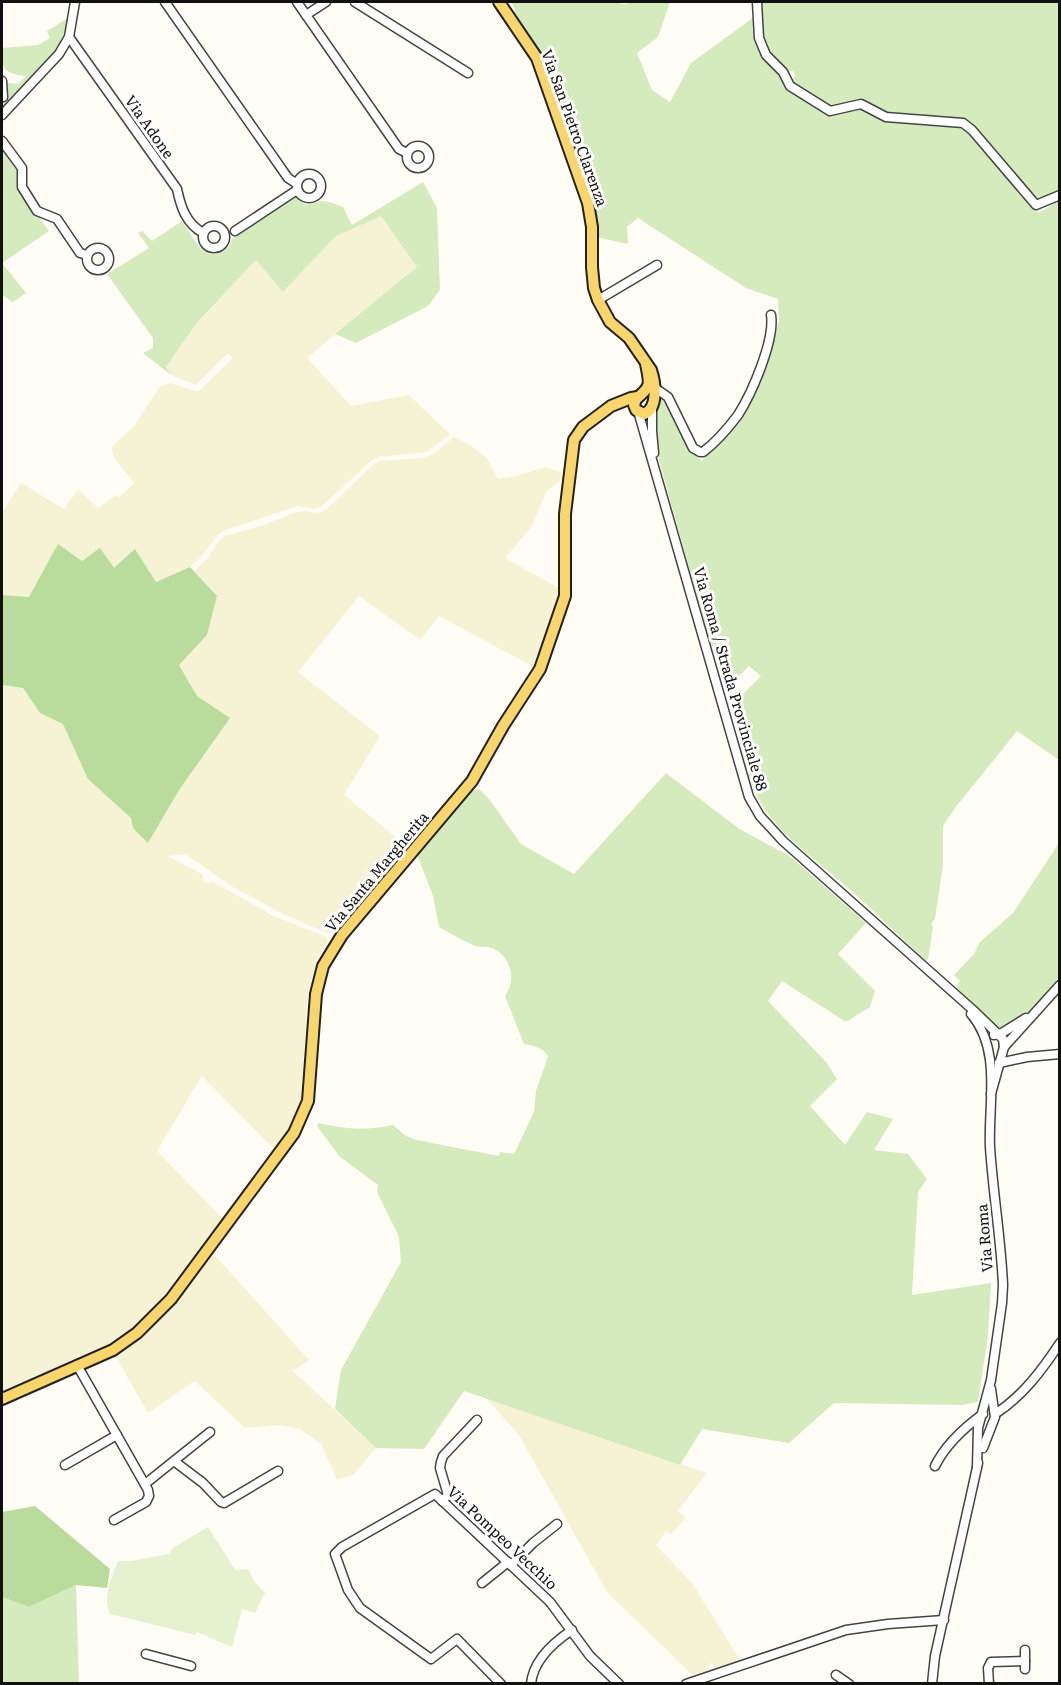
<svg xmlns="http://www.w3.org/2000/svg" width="1061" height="1685" font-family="Literata,serif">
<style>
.farmland{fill:#f6f3d4}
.green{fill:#d5ebbd}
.forest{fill:#b9dc9c}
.pitch{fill:#e6f2cf}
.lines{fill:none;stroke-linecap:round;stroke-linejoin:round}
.minor-casing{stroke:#444;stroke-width:11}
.major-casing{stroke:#222;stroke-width:14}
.minor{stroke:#fff;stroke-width:8}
.major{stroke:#f9d66b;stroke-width:10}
.labels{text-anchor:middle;stroke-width:6;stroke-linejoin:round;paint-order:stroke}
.street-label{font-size:15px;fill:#111;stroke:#fff}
</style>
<rect width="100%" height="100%" fill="#fffdf5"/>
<!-- farmland -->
<g class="farmland">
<path d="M381,216L417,267L307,358L351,406L409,395L450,434L427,452L379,457L371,461L321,507L315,509L298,506L228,529L219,534L199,559L190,567L156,582L82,561L29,597L2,595V513L21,483L64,509L78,489L98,508L116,495L118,498L134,483L113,456L112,447L135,425L160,386L171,383L198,392L233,358L228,353L196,385L171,375L166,367L197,324L256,260L283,292L336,236Z"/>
<path d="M454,437L470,445L487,458L498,479L516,476L545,467L561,472L563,478L546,492L532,526L505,558L559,588L557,603L547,632L532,666L439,616L420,640L359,596L298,672L380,736L344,795L408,847L337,933H327L283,914L233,887L185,854L168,856L203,875V881L207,883L213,882L272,915L326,937L328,942L318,957L308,991L301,1101L295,1120L274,1149L202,1076L157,1151L223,1219L150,1312L138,1324L110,1343L2,1391V685L23,688L40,713L63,724L88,779L131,818L148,842L179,790L197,696L179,664L207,635L217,596L194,571L208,558L217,543L224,536L258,527L296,512L305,511L318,513L326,510L374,464L380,461L422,458L432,455Z"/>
<path d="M212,1252L309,1360L293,1371L376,1448L353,1475L337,1480L321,1444L300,1429L277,1425L245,1428L195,1381L148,1413L114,1354L129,1345L159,1319L175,1302Z"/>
<path d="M486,1398L707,1473L678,1511L686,1518L671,1534L666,1531L656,1545L693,1584L740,1660L716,1668L712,1663L708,1666L709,1670L692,1675L607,1592L519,1435Z"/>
</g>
<!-- green -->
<g class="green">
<path d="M511,2H620L621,4H628L629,2H670L658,37L637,53L652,90L670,102L691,63L754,17L756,39L763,58L776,70L788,89L830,116L862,109L884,121L943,127L960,126L967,129L1014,183L1017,192H1022L1035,208V211L1041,212L1059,200V760L1017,731L955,808L943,826V865L935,919L931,924L933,927L928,959L926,961C902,939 879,916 856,895C815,857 764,829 748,774L749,771L747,767H744L734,714L736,701L761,676L749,666L734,681C730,666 718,657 710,643L659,460L655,427L657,391C678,410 679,444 702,461L739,415L757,385L779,321L778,299L746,288L638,218L627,227L628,244L596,237L575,154L580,152L578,147H573L567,132L571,130L570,126L565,125L514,15L515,9Z"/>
<path d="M760,2H1059V192L1035,201L1024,187L1021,179L1019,180L972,127L887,115L860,101L829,108L791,83L795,75L793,71H786L768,53L761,36Z"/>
<path d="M68,18C62,56 27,82 2,109V104L4,103L5,86L8,83L18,84L26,76C3,73 2,70 2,48L38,45L50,38L47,31Z"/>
<path d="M2,148L20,175L18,188L49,231L2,263L26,293L13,302L2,295Z"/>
<path d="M423,182L437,208L440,290L428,306L356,343L335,334L417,267L381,216L336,236L283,292L256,260L197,323L166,367L171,375L143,353L153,348V338L107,274L149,248L138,233L142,231L152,241L182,221C189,230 194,242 202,249C213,260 229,252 232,239L296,197C308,210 310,202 323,201C329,201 338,205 343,207L352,225Z"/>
<path d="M666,773L738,828L791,857L866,923L838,954L875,991L870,1007L846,1022L782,981L768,1001L827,1063L837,1079L810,1106L845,1145L867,1112L893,1119L874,1150L908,1154L927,1179L918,1192L912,1295L991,1283L988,1336L978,1402L962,1405L834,1403L789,1443L702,1429L680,1465L464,1391L424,1449L376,1448L335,1409L341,1370L401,1262L399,1237L377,1192L378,1185L340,1157L317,1126L318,1123C346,1129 364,1131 393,1125L406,1136L417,1140L499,1156L500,1152L514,1154L534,1112L536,1091L548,1056C542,1047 534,1046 524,1044L505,996C517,979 511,956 492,948C486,946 479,948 473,945C462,940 450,933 439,927L433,896L416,852L469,791L479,789L489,799L521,844L574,874Z"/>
<path d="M1059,843V977C1044,995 1024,1025 1000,1029L956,987L960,981L954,975L974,954L980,942L1013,913Z"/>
<path d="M76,1585L79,1683H2V1597L29,1607Z"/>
</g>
<!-- forest -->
<g class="forest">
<path d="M58,544L82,561L100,548L114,568L135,549L156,582L190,567L217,596L207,635L179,665L197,696L230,718L179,790L148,843L133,828L131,818L88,779L63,724L40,713L23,688L2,685V595L29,597Z"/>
<path d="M35,1506L110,1569L107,1588L76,1585L29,1607L2,1597V1512Z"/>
</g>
<!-- pitch -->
<path class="pitch" d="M208,1527L235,1570L248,1569L254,1581L265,1593L255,1613L242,1609L232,1647L197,1632L195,1635L110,1614C102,1598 112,1577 118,1561H131L169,1554L173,1548Z"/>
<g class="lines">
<defs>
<g id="minor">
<path d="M165,2L288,178L297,184"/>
<path d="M297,2L399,149L407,153"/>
<path d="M355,2L468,73"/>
<path d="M757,2L759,38L766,55L783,72L790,86L830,111L861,104L886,117L963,123L972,130L1036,205L1060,195"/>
<path d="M306,15L326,2"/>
<path d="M69,37L177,189C181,208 186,223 203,233"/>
<path d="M2,81L3,97"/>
<path d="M2,115L59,54L69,37L75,2"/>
<path d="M2,141L22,168V187L37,211L57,219L80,253L87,255"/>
<circle cx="418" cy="157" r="11"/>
<circle cx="309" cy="186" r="12"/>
<circle cx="214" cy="237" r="11"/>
<path d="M235,231L297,190"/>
<circle cx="98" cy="259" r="11"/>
<path d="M598,300L657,265"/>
<path d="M655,388L668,397L693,448L700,452H703C715,443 729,427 738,415C752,393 775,340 771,315"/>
<path d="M652,406V431L654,453"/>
<path d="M638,411L749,797L760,816L783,841L973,1010L1003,1039L1004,1047L991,1094"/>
<path d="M971,1014C1002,1050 988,1104 990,1147C993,1193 1001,1239 1003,1285L1002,1303L991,1380L978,1428L977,1467"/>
<path d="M994,1035L1002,1033L1026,1018"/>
<path d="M1004,1047L1060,985"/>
<path d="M999,1063L1027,1057L1060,1054"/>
<path d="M77,1365L148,1490L149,1496L146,1502L114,1520"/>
<path d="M995,1414C1023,1396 1042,1370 1060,1343"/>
<path d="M983,1448L995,1417L991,1389"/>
<path d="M174,1461L203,1483L221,1502L224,1503L278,1471"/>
<path d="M65,1465L117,1435"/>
<path d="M935,1466C945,1446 965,1427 983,1414"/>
<path d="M145,1484L210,1432"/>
<path d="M442,1501L448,1495L440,1468L441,1462L443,1456L477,1420"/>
<path d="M511,1565L533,1543L557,1524"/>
<path d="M482,1583L508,1562"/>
<path d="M1025,1650V1669"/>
<path d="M146,1654L191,1666"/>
<path d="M836,1675L849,1684"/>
<path d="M501,1684L457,1639L431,1659L360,1608L348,1590L335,1554L342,1547L435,1494L550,1602L590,1656L619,1684"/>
<path d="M531,1684C533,1661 554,1642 572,1630"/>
<path d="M686,1684L846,1630L888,1624L944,1620"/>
<path d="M932,1684L935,1656L978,1463"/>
<path d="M989,1684L988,1668L991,1662L1025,1661"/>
</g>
<g id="major">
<path d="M499,2L537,58L588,203L592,227V267L594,288L598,300L610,322L629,338L651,370C655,382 659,408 644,414L636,410L634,405L636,399C652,386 650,384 646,364"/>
<path d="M2,1399L113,1350L137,1333L171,1299L294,1133L308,1101L316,994L323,966L342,935L472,781L503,726L540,669L565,596V514L574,440L583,427L611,406L631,398L638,397"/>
</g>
</defs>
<!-- minor casing -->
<use href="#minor" class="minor-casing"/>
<!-- major casing -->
<use href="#major" class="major-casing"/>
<!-- minor -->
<use href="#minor" class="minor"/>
<!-- major -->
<use href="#major" class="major"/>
</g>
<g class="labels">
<!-- street labels -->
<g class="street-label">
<text transform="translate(149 127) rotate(55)" y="5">Via Adone</text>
<text transform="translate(574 128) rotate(70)" y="5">Via San Pietro Clarenza</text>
<text transform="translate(730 679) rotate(74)" y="5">Via Roma / Strada Provinciale 88</text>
<text transform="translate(377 872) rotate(-50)" y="5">Via Santa Margherita</text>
<text transform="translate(985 1238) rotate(-95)" y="5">Via Roma</text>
<text transform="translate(502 1538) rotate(43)" y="5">Via Pompeo Vecchio</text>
</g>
</g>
<!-- border -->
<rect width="1061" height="1685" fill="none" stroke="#111111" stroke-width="6"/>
</svg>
